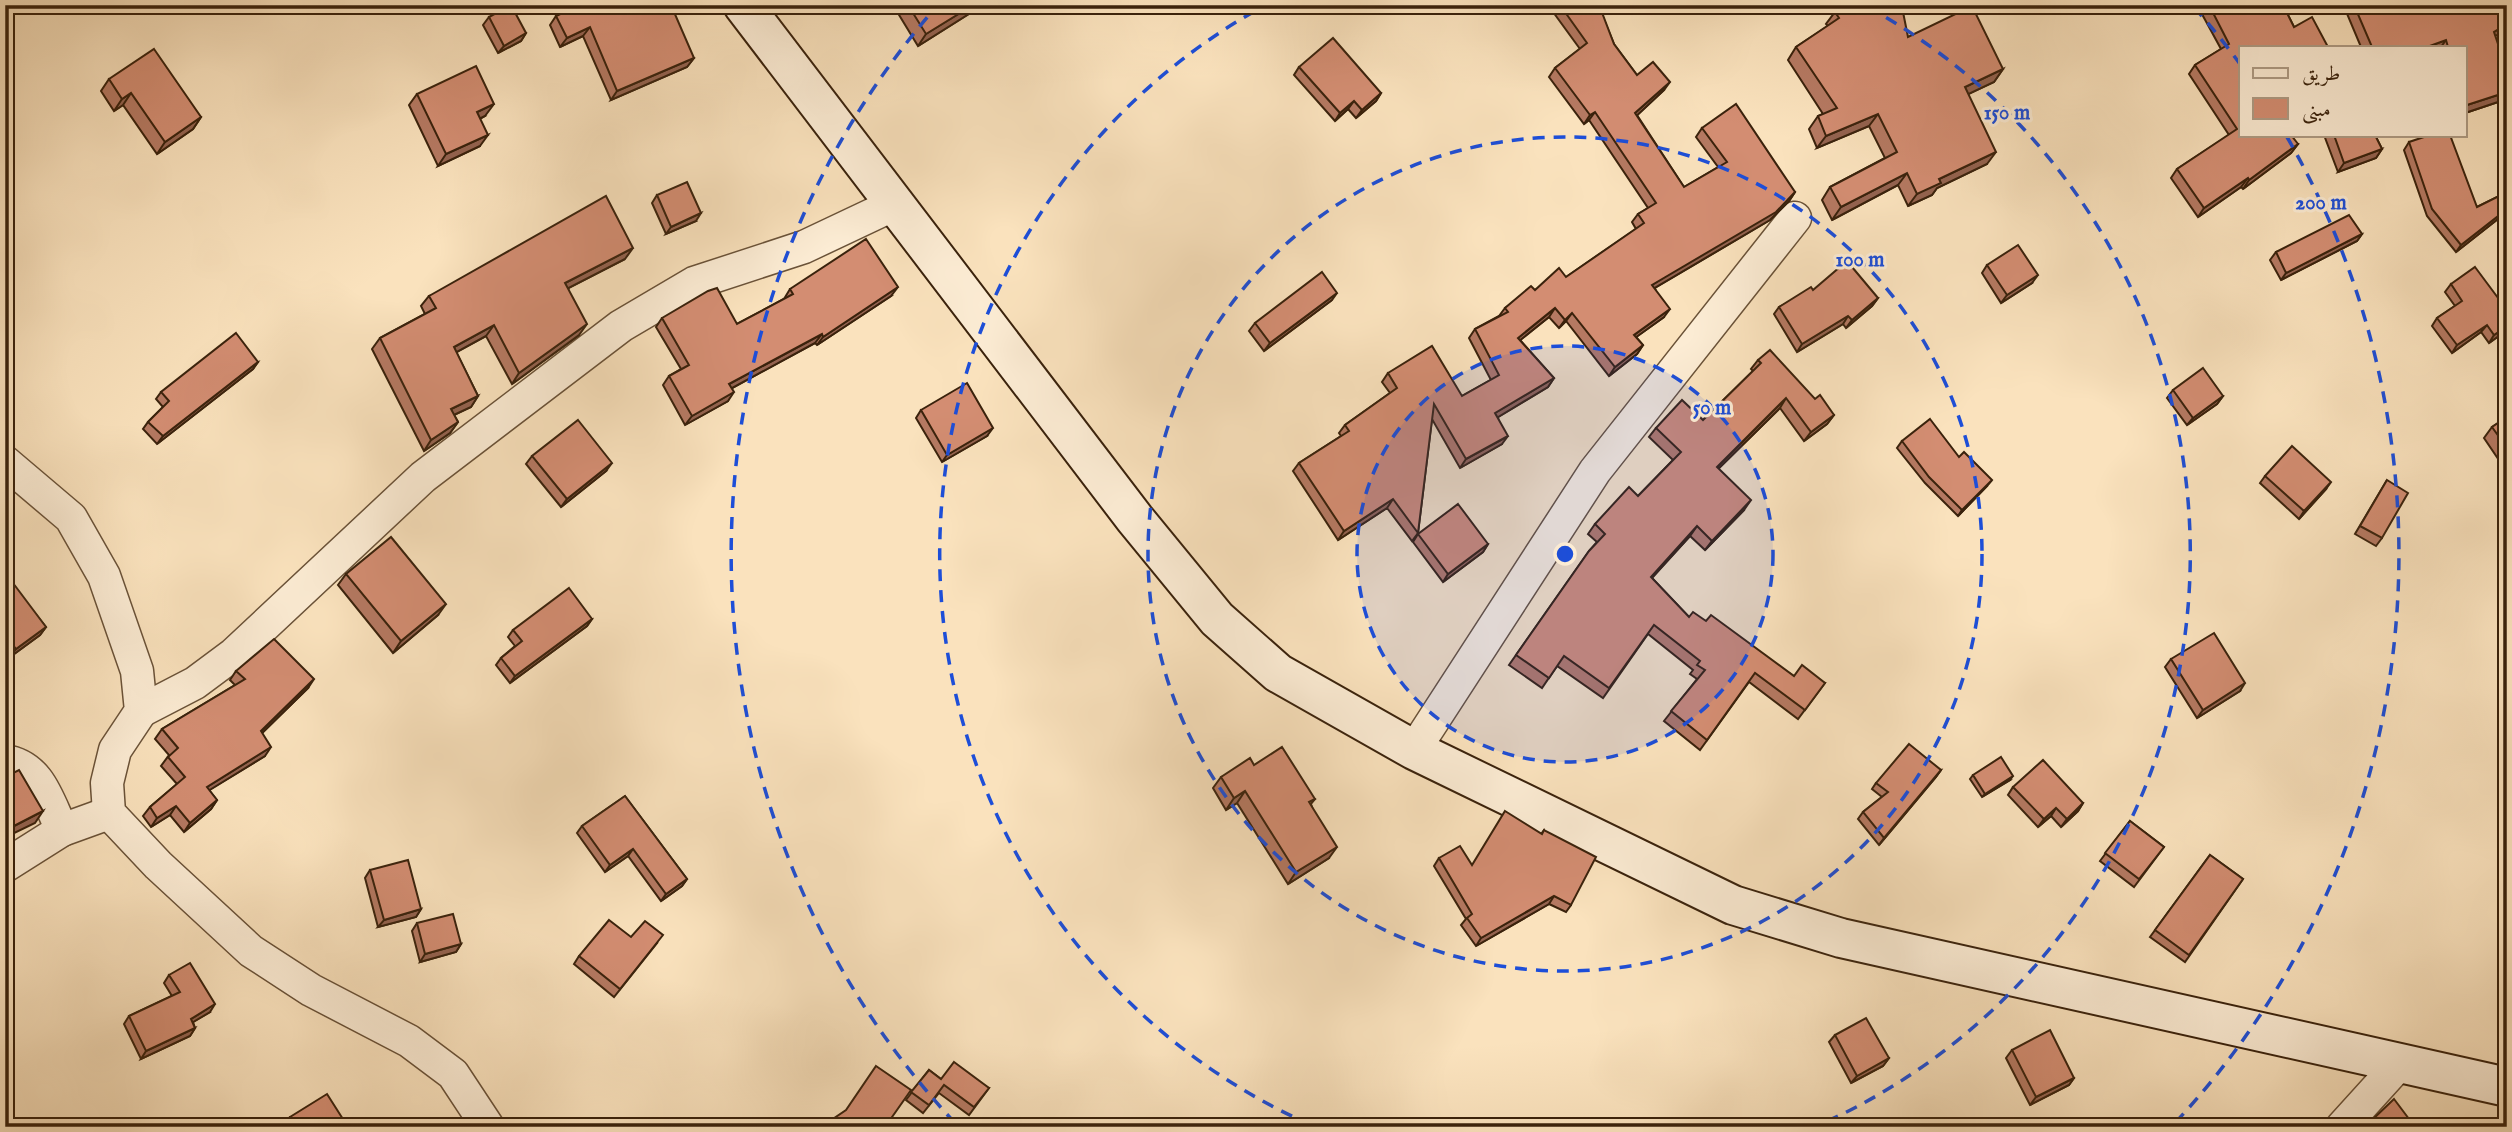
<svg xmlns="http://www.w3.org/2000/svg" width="2512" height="1132" font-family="'IM FELL English',Amiri,serif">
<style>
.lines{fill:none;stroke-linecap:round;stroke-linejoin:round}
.street-casing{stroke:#6a5238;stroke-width:35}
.secondary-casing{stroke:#3a220c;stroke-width:42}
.street{stroke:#fcecd4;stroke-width:32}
.secondary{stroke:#fcecd4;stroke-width:38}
.wall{fill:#b57962;stroke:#3a220c;stroke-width:2}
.shaded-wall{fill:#946350;stroke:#3a220c;stroke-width:2}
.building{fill:#d38d72;stroke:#3a220c;stroke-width:2}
.ring{fill:none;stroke:#1d4ed8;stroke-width:3.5;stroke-dasharray:12 9}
.centre{fill:#1d4ed8;stroke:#fcecd4;stroke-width:3.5}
.ring-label{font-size:21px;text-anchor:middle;font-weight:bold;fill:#1d4ed8;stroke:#fcecd4;stroke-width:6;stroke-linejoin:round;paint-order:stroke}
</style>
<rect width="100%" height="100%" fill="#fae2bd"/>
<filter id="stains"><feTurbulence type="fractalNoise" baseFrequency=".00286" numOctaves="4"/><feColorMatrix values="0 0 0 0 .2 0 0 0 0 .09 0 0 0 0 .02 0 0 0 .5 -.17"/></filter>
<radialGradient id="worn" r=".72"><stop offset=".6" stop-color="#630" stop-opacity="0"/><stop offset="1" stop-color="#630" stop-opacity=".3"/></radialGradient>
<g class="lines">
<defs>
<g id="street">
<path d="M5,462L71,518L104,576L137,671L141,711L115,750L107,783L109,813L158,865L251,951L311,990L409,1041L453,1074L488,1127"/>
<path d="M141,711L195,683L234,654L423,477L621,326L694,283L804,247L895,204"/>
<path d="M1414,750L1595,471L1795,218"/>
<path d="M5,761C40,766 48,801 62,830L109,813"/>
<path d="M5,866L62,830"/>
<path d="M2342,1127L2400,1063"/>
</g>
<path id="secondary" d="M743,5L1135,519L1217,619L1278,673L1414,750L1733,905L1841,938L2507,1087"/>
</defs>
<!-- street casing -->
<use href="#street" class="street-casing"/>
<!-- secondary casing -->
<use href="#secondary" class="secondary-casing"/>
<!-- street -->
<use href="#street" class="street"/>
<!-- secondary -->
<use href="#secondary" class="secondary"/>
</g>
<!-- wall -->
<g class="wall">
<path d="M893,5H983L918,46Z"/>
<path d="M1548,5H1598L1614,44L1637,75L1664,90L1637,115L1684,187L1718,167L1696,137L1702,128L1795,192L1789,201L1770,220L1655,288L1664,317L1636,337L1643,345L1637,354L1609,376L1566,321L1559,328L1549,317L1520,340L1554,378L1548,387L1498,417L1502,444L1460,468L1432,419L1418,533L1412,541L1387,508L1338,540L1293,471L1299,463L1341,436L1339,433L1345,425L1390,393L1382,382L1388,373L1462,396L1491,380L1469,338L1475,329L1499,316L1505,308L1535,290L1566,277L1636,229L1632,222L1638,214L1648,208L1589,120L1584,124L1549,77L1555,68L1580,49Z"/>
<path d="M2197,5H2283L2294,27L2328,47H2241V135L2298,144L2291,153L2243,189L2241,187L2198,217L2171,178L2177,169L2229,135L2189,74L2195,65L2221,49Z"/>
<path d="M2348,5H2507L2495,36L2507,99L2465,113V47H2361L2345,9Z"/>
<path d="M1886,10L1908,37L2003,69L1994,82L1968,94L1987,164L1937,188L1932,195L1908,206L1898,185L1832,220L1822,200L1830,187L1885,158L1869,126L1817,148L1809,129L1818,116L1823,114L1788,60L1796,47L1828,26L1826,24L1835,12Z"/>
<path d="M556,16L694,58L687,67L611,100L583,36L560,47L550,25Z"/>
<path d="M489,17L526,33L521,41L498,53L483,25Z"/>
<path d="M1299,67L1381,93L1376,101L1356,118L1348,109L1335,121L1294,75Z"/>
<path d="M109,79L201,117L193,129L157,154L123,105L114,111L101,91Z"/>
<path d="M417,94L485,116L480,119V146L438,166L409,105Z"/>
<path d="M2324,135H2375L2382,149L2376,158L2338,172Z"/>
<path d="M2409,142L2477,207L2507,192V223L2503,215L2456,252L2427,216L2404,150Z"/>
<path d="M657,195L696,221L666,234L652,203Z"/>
<path d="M2362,234L2357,241L2281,280L2270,260L2276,252Z"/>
<path d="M625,259L568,288L579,335L512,384L486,336L456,352L478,396L471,407L454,415L458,422L450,433L424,451L372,349L380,338L425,314L421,306L429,296Z"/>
<path d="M1987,265L2032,283L2001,303L1982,273Z"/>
<path d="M2451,284L2507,330L2489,343L2481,332L2452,353L2432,326L2437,318L2455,306L2445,292Z"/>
<path d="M790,289L891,296L817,345L815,343L732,388L728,401L685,425L663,385L669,376L681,369L656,327L662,318L737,324L784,299Z"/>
<path d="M1813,290L1878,298L1872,306L1846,328L1843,324L1797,352L1774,314L1779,307Z"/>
<path d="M1332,300L1264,351L1249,331L1255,323Z"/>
<path d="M1758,360L1815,399L1834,415L1827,424L1804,441L1780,408L1718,469L1744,510L1705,550L1690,536L1652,578L1689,617L1706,621L1794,676L1825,683L1798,719L1749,682L1700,750L1664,721L1697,679L1690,674L1693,670L1648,634L1603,698L1557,666L1542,688L1509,665L1589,551L1597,542L1588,534L1595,524L1638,496L1673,460L1649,437L1656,428L1703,420L1753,371L1751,369Z"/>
<path d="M258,362L253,369L157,444L143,429L148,422L163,407L156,399L161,392Z"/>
<path d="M2173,390L2223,396L2217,404L2187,425L2167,398Z"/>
<path d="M921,410L987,436L942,462L916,418Z"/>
<path d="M2507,417V472L2484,438L2492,427Z"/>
<path d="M1902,441L1959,457L1987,486L1958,516L1925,483L1897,448Z"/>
<path d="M532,456L606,471L561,507L526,464Z"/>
<path d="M2265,476L2326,489L2299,519L2260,483Z"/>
<path d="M2387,480L2382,538L2376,546L2355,534Z"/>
<path d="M1418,534L1488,544L1483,552L1443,582L1413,542Z"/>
<path d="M346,574L438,615L393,653L338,585Z"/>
<path d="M5,576L46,627L40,635L10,657L5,650Z"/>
<path d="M592,619L587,626L510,683L496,665L501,658L515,646L508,637L513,630Z"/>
<path d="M2171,659L2240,691L2197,718L2165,667Z"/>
<path d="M236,671L308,688L262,733L265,756L209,790L217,800L211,809L184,832L170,815L151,827L143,816L150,807L177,784L161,766L169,755L155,739L162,729L235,685L230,680Z"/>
<path d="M1254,765L1315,799L1311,804L1329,858L1288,884L1237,803L1226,810L1213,788L1221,777Z"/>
<path d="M1941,770L1936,777L1879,845L1858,819L1863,812L1882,797L1872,789L1876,783Z"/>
<path d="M1973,775L2010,780L1982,797L1970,779Z"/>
<path d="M2013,787L2083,803L2078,811L2061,827L2051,816L2038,827L2008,795Z"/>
<path d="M625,796L687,879L682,886L661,901L628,856L605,872L577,833L582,826Z"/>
<path d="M2130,821L2164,847L2134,887L2100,861Z"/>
<path d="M1544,830L1571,905L1566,912L1549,904L1476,946L1461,925L1466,919L1434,866L1439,858L1471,865L1541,834Z"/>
<path d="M2210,855L2243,879L2185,962L2150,937Z"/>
<path d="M370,870L421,909L416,917L378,927L365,878Z"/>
<path d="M417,923L461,944L456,952L420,962L412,931Z"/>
<path d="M631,937L657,943L614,997L574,964L579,956Z"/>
<path d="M169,975L210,1012L193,1022L195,1028L190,1036L141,1059L124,1024L129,1016L172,996L164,983Z"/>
<path d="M1835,1035L1889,1058L1883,1066L1851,1083L1829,1042Z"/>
<path d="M2012,1050L2074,1078L2069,1085L2030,1105L2006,1058Z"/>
<path d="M929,1070L941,1079L989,1088L969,1115L939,1093L923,1113L906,1100Z"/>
<path d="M290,1117L348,1127H286L284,1125Z"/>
<path d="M2371,1121L2415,1127H2367Z"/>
</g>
<!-- shaded-wall -->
<g class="shaded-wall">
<path d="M973,5H983L918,46L926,34Z"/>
<path d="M2507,24V29L2487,41L2494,32Z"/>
<path d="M590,27L583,36L560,47L567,38Z"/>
<path d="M526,33L521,41L498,53L504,46Z"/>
<path d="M2446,40L2441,47H2427Z"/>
<path d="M694,58L687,67L611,100L617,91Z"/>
<path d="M2003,69L1994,82L1956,100L1965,87Z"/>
<path d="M1670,82L1664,90L1630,122L1635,113Z"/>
<path d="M2507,92V99L2465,113V109L2467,105Z"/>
<path d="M131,93L123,105L114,111L122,99Z"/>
<path d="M1381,93L1376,101L1356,118L1362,110Z"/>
<path d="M1354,101L1348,109L1335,121L1340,113Z"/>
<path d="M494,104L485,116L469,124L477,112Z"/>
<path d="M1595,112L1589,120L1584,124L1590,115Z"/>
<path d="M1878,114L1869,126L1817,148L1826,136Z"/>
<path d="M201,117L193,129L157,154L165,142Z"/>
<path d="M488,135L480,146L438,166L446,154Z"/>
<path d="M2298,144L2291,153L2243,189L2249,180Z"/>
<path d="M2382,149L2376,158L2338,172L2344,163Z"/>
<path d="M1996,152L1987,164L1937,188L1932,195L1908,206L1917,194L1939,179Z"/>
<path d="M1907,173L1898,185L1832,220L1841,207Z"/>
<path d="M2248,178L2241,187L2198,217L2204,208Z"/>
<path d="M1795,192L1789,201L1770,220L1646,293L1652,285Z"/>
<path d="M2507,209L2503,215L2456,252L2461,245Z"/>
<path d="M701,213L696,221L666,234L671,227Z"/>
<path d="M2362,234L2357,241L2281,280L2286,273Z"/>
<path d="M633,248L625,259L557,294L565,283Z"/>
<path d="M2038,275L2032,283L2001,303L2007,295Z"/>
<path d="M898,287L891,296L817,345L823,337Z"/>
<path d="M1337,293L1332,300L1264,351L1270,343Z"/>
<path d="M1878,298L1872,306L1846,328L1852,320Z"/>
<path d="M1555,308L1549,317L1513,346L1518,338Z"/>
<path d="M1670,309L1664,317L1628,343L1634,335Z"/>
<path d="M1572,313L1566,321L1559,328L1565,320Z"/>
<path d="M1848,316L1843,324L1797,352L1802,344Z"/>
<path d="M587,324L579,335L512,384L519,373Z"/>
<path d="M494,325L486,336L446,358L454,347Z"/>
<path d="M2487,325L2481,332L2452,353L2457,345Z"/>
<path d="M2507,326V330L2489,343L2494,335Z"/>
<path d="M822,334L815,343L723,393L729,384Z"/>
<path d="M1643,345L1637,354L1609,376L1615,367Z"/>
<path d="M258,362L253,369L157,444L163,436Z"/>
<path d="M1554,378L1548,387L1490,422L1495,413Z"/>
<path d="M734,392L728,401L685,425L692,416Z"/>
<path d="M478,396L471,407L443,420L451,409Z"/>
<path d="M2223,396L2217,404L2187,425L2193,418Z"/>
<path d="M1786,398L1780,408L1710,477L1717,467Z"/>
<path d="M1834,415L1827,424L1804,441L1811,432Z"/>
<path d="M458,422L450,433L424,451L431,440Z"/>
<path d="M993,428L987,436L942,462L947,455Z"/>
<path d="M1508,436L1502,444L1460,468L1466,459Z"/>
<path d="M612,463L606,471L561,507L567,499Z"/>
<path d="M1992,480L1987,486L1958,516L1962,510Z"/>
<path d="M2331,482L2326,489L2299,519L2304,511Z"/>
<path d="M1393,499L1387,508L1338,540L1344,531Z"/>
<path d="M1751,500L1744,510L1705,550L1712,541Z"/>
<path d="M1697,526L1690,536L1644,586L1651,577Z"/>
<path d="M1488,544L1483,552L1443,582L1448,574Z"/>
<path d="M446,604L438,615L393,653L401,641Z"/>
<path d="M592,619L587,626L510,683L515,676Z"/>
<path d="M46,627L40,635L10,657L16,649Z"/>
<path d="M314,679L308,688L255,740L261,731Z"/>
<path d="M2245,683L2240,691L2197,718L2203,710Z"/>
<path d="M271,747L265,756L200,796L207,787Z"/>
<path d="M1941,770L1936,777L1879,845L1884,838Z"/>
<path d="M2013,776L2010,780L1982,797L1985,794Z"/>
<path d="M1245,791L1237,803L1226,810L1234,798Z"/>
<path d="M217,800L211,809L184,832L190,823Z"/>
<path d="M2083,803L2078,811L2061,827L2067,819Z"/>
<path d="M176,806L170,815L151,827L157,818Z"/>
<path d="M2056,808L2051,816L2038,827L2044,819Z"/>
<path d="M43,811L35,823L12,834L5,844V839L10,828Z"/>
<path d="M1337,847L1329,858L1288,884L1296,872Z"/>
<path d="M633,849L628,856L605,872L610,865Z"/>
<path d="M687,879L682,886L661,901L666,894Z"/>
<path d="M1554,896L1549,904L1476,946L1481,938Z"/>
<path d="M421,909L416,917L378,927L384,920Z"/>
<path d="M461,944L456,952L420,962L425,954Z"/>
<path d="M215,1004L210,1012L185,1027L191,1019Z"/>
<path d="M195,1028L190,1036L141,1059L146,1051Z"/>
<path d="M1889,1058L1883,1066L1851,1083L1857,1076Z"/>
<path d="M2074,1078L2069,1085L2030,1105L2036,1097Z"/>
</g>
<!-- building -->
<g class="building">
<path d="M511,5L526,33L504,46L489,17Z"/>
<path d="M580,5H671L694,58L617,91L590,27L567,38L556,16Z"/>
<path d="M908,5H973L926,34Z"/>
<path d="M1560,5H1598L1601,10L1614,44L1637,75L1653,62L1670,82L1635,113L1684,187L1727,162L1702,128L1736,104L1795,192L1776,212L1652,285L1670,309L1634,335L1643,345L1615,367L1572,313L1565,320L1555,308L1518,338L1554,378L1495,413L1508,436L1466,459L1434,404L1418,533L1393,499L1344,531L1299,463L1349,431L1345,425L1397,388L1388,373L1432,346L1462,396L1499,375L1475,329L1508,312L1505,308L1531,286L1535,290L1559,268L1566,277L1644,223L1638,214L1656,203L1595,112L1590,115L1555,68L1587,43Z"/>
<path d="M1846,5H1883L1886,10L1902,7L1908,37L1972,6L2003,69L1965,87L1996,152L1939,179L1941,183L1917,194L1907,173L1841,207L1830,187L1897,152L1878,114L1826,136L1818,116L1837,108L1796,47L1839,18L1835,12Z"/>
<path d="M2209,5H2283L2294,27L2312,17L2328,47H2241V135H2291L2298,144L2249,180L2248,178L2204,208L2177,169L2237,129L2195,65L2229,44Z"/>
<path d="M2354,5H2507V24L2494,32L2507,71V92L2467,105L2465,97V47H2448L2446,40L2427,47H2372Z"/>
<path d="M1333,38L1381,93L1362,110L1354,101L1340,113L1299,67Z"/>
<path d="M154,49L201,117L165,142L131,93L122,99L109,79Z"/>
<path d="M476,66L494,104L477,112L488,135L446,154L417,94Z"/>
<path d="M2334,135H2375L2382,149L2344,163Z"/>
<path d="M2430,135H2450L2477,207L2507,192V209L2461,245L2432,209L2409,142Z"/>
<path d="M687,182L701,213L671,227L657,195Z"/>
<path d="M606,196L633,248L565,283L587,324L519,373L494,325L454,347L478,396L451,409L458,422L431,440L380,338L436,308L429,296Z"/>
<path d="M2349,215L2362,234L2286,273L2276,252Z"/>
<path d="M866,239L898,287L823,337L822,334L729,384L734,392L692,416L669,376L689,365L662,318L708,291L717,288L737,324L793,294L790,289Z"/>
<path d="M2018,245L2038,275L2007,295L1987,265Z"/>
<path d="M1847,261L1878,298L1852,320L1848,316L1802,344L1779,307L1811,287L1813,290Z"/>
<path d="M2475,267L2507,310V326L2494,335L2487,325L2457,345L2437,318L2462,301L2451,284Z"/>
<path d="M1322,272L1337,293L1270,343L1255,323Z"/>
<path d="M236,333L258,362L163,436L148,422L169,401L161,392Z"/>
<path d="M1770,350L1815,399L1820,395L1834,415L1811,432L1786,398L1717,467L1751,500L1712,541L1697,526L1651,577L1689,617L1693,612L1706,621L1711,615L1794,676L1802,665L1825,683L1805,710L1755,673L1707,740L1671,711L1705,670L1697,665L1700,661L1654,625L1609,688L1564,656L1549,678L1516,655L1589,551L1605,534L1595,524L1629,487L1638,496L1681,452L1656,428L1682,400L1703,420L1761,363L1758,360Z"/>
<path d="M2203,368L2223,396L2193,418L2173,390Z"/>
<path d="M967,383L993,428L947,455L921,410Z"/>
<path d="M2507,417V448L2492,427Z"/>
<path d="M1930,419L1959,457L1964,452L1992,480L1962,510L1929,477L1902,441Z"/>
<path d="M578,420L612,463L567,499L532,456Z"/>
<path d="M2292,446L2331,482L2304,511L2265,476Z"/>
<path d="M2387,480L2408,493L2382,538L2360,526Z"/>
<path d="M1458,504L1488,544L1448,574L1418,534Z"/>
<path d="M391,537L446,604L401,641L346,574Z"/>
<path d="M7,575L46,627L16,649L5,634V576Z"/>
<path d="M569,588L592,619L515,676L501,658L522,641L513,630Z"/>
<path d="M2214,633L2245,683L2203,710L2171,659Z"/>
<path d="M274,639L314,679L261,731L271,747L207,787L217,800L190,823L176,806L157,818L150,807L185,777L168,757L178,748L162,729L245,679L236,671Z"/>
<path d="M1909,744L1941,770L1884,838L1863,812L1888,792L1876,783Z"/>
<path d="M1282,747L1315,799L1309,802L1337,847L1296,872L1245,791L1234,798L1221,777L1250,758L1254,765Z"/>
<path d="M2001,757L2013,776L1985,794L1973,775Z"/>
<path d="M2043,760L2083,803L2067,819L2056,808L2044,819L2013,787Z"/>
<path d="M19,770L43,811L10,828L13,833L5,839V777Z"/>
<path d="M625,796L687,879L666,894L633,849L610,865L582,826Z"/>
<path d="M1505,811L1542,834L1544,830L1596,857L1571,905L1554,896L1481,938L1467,918L1472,914L1439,858L1460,846L1472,865Z"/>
<path d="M2130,821L2164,847L2139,879L2105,853Z"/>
<path d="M2210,855L2243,879L2189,955L2155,930Z"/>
<path d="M408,860L421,909L384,920L370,870Z"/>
<path d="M453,914L461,944L425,954L417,923Z"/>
<path d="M609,920L631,937L645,921L663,935L620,989L579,956Z"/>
<path d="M190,963L215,1004L191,1019L195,1028L146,1051L129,1016L180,992L169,975Z"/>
<path d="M1866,1018L1889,1058L1857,1076L1835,1035Z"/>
<path d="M2050,1030L2074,1078L2036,1097L2012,1050Z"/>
<path d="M954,1062L989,1088L974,1107L944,1085L929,1105L911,1092L929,1070L941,1079Z"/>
<path d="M876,1066L911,1090L885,1127H868L866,1125L863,1127H821L846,1110Z"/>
<path d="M327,1094L348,1127H296L290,1117Z"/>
<path d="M2394,1099L2415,1127H2375L2371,1121Z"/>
<path d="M999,1119L1009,1127H994Z"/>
</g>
<!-- distance rings -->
<circle cx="1565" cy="554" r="208" fill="#1d4ed8" fill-opacity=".12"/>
<g class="ring">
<circle cx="1565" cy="554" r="208"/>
<circle cx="1565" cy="554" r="417"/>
<path d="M1311 1125A625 625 0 0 1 1262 7M1868 7A625 625 0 0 1 1819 1125"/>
<path d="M955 1123A834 834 0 0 1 936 7M2194 7A834 834 0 0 1 2240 64M2287 137A834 834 0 0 1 2175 1123"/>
</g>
<circle cx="1565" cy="554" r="10" class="centre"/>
<g class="ring-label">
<text x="2007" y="119">150 m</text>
<text x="2321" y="209">200 m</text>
<text x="1860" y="266">100 m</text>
<text x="1712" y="414">50 m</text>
</g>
<!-- margin -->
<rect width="2512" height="1132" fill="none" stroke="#fae2bd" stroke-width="28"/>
<rect x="7" y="7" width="2498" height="1118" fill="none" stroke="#3a220c" stroke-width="3.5"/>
<rect x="14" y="14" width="2484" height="1104" fill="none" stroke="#3a220c" stroke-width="2"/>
<!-- legend -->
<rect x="2239" y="46" width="228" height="91" fill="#fcecd4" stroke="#ae9b84" stroke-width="2"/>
<rect x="2253" y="68" width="35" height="10" fill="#fcecd4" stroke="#ae9b84" stroke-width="2"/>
<text x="2302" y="80" font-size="21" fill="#3a220c">طريق</text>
<rect x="2253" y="98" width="35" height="21" fill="#d38d72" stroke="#ae9b84" stroke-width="2"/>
<text x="2302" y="116" font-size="21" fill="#3a220c">مبنى</text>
<rect width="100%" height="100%" filter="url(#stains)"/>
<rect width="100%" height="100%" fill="url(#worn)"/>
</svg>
